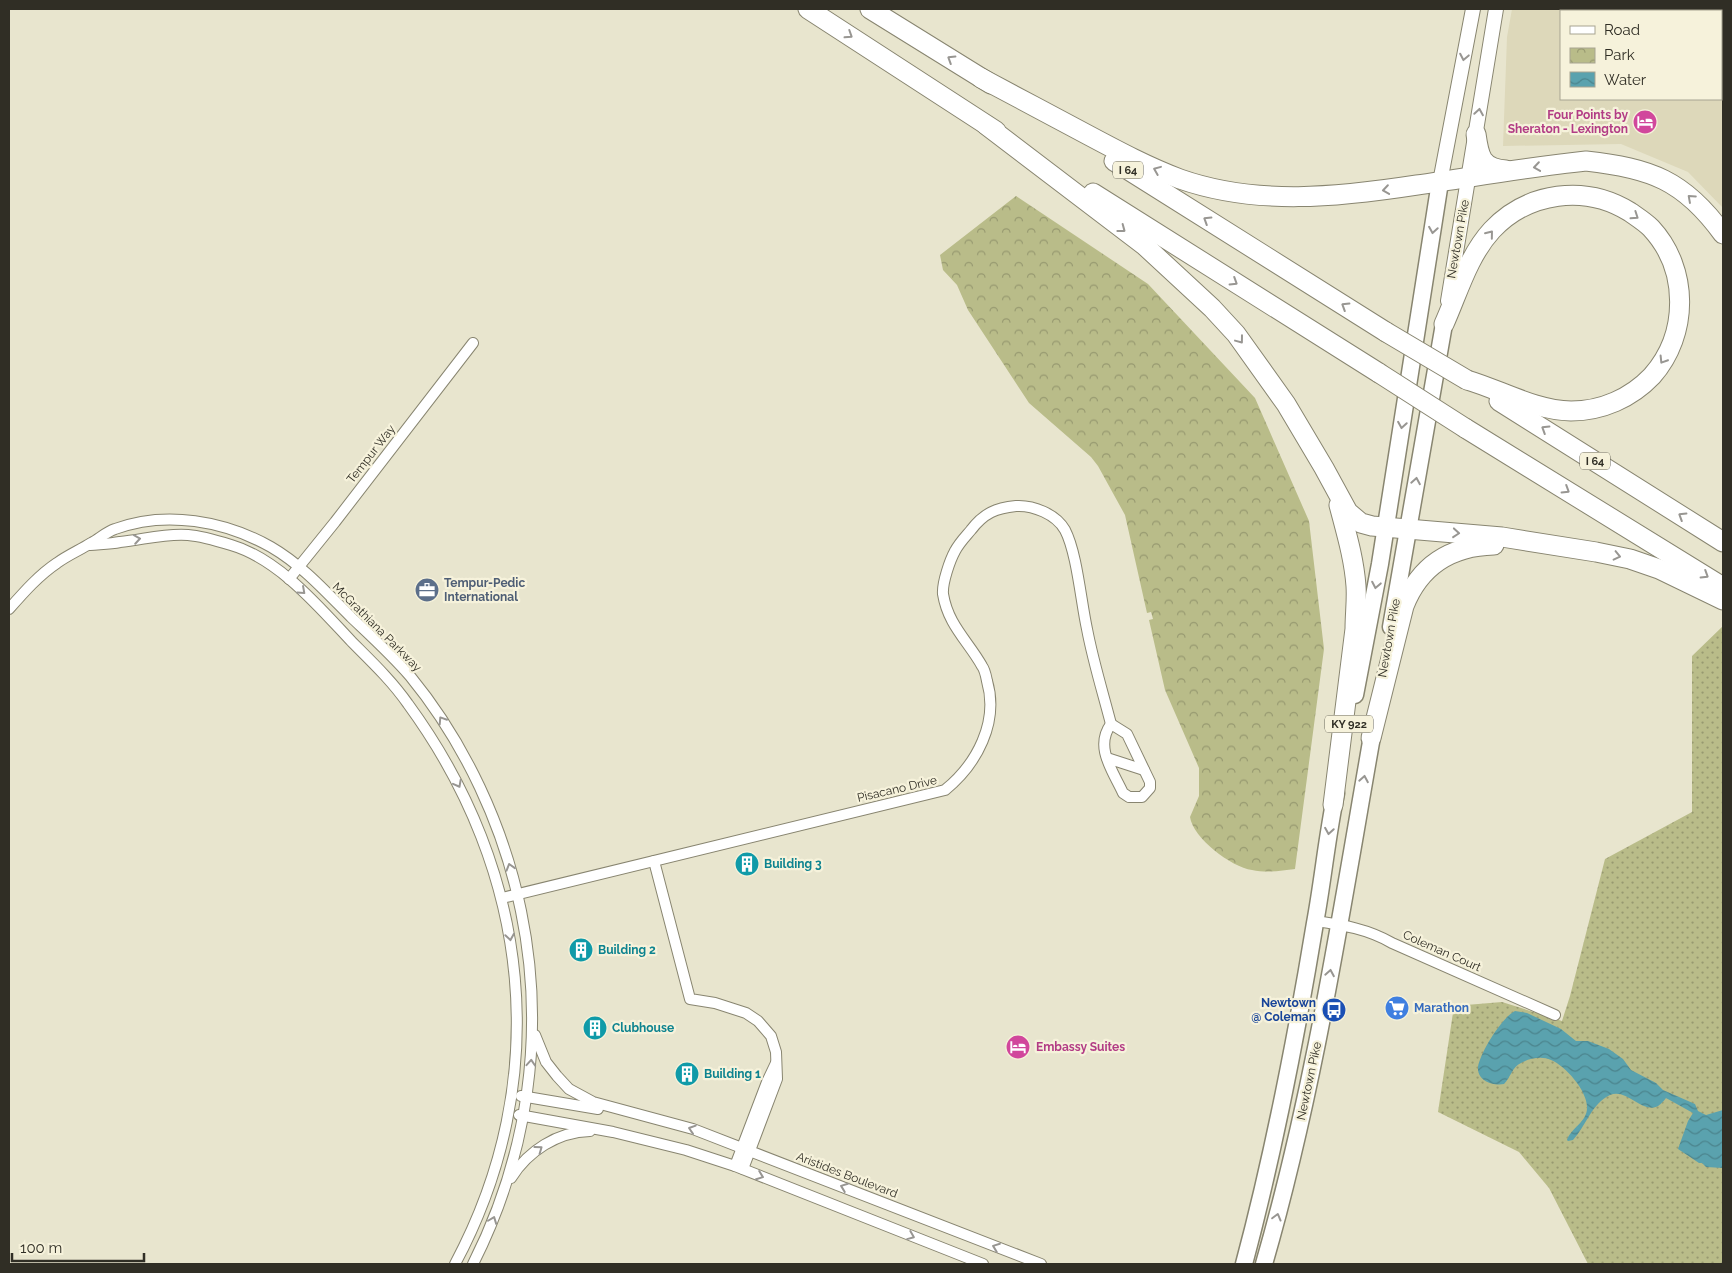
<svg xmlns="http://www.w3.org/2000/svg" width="1732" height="1273" font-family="Raleway,sans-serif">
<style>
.built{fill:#ddd8ba;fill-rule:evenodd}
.grass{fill:url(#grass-dots)}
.park{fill:url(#park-crowns)}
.water{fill:url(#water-waves)}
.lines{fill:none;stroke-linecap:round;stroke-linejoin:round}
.minor-casing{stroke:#888570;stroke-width:12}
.secondary-casing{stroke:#888570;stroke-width:16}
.trunk-casing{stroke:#888570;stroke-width:19}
.motorway-casing{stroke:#888570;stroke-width:21}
.minor{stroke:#fff;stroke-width:10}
.secondary{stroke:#fff;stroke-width:14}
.trunk{stroke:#fff;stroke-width:16}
.motorway{stroke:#fff;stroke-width:19}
.motorway-bridge-casing{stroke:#888570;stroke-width:21;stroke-linecap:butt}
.motorway-bridge{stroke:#fff;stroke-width:19}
.oneway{stroke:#989692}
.labels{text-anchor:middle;stroke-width:4.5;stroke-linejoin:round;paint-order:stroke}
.shield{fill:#f6f2db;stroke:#6b695c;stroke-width:1}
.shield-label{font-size:11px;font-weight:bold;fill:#302e25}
.hotel-label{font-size:12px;font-weight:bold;fill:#b23c85;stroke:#f6f2db;text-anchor:end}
.street-label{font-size:12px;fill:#302e25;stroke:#f6f2db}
.service-label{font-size:12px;font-weight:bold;fill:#4e5e75;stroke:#f6f2db;text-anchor:start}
.culture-label{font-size:12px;font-weight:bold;fill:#0d838f;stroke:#f6f2db;text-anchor:start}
.transit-label{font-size:12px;font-weight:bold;fill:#164399;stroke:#f6f2db;text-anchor:end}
.shop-label{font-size:12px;font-weight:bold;fill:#366cbe;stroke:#f6f2db;text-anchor:start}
</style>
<defs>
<pattern id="grass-dots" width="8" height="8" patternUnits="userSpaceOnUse" patternTransform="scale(1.25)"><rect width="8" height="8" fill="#b9bc89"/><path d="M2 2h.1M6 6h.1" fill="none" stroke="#979970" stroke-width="1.8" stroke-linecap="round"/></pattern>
<pattern id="park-crowns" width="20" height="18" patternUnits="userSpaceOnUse" patternTransform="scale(1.25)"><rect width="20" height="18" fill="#b9bc89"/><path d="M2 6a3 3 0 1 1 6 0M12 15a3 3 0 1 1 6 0" fill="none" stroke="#979970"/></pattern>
<pattern id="water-waves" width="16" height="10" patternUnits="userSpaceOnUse" patternTransform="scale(1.25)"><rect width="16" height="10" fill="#5aa2ae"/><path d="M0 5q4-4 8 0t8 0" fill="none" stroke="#4b848d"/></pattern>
</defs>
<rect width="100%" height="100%" fill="#e8e5ce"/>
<!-- built -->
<path class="built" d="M1512,9H1723V208L1688,172L1621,144L1503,146L1507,37ZM1561,11H1721V99H1561Z"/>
<!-- grass -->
<path class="grass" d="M1723,626V1264H1588L1549,1188L1519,1152L1438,1112L1454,1006L1502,1002L1562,1021L1570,996L1605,859L1692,812V656Z"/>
<!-- park -->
<path class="park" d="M1016,196L1148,284L1255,398L1309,521L1324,649L1295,869C1281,871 1266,873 1252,870C1231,867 1193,838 1190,817L1199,796V768L1165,690L1149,620L1153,619L1151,612L1147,613L1125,515L1098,466L1091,457L1029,403L968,310L957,285L943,270L940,255Z"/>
<!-- water -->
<path class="water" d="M1515,1011L1527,1013L1561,1029L1576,1041H1588L1609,1049L1623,1059L1631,1070L1656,1083L1663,1090L1695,1104L1698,1111L1706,1115L1723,1110V1168L1706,1167L1702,1163H1699L1678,1149L1688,1121L1693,1113L1666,1098C1647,1125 1631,1087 1610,1095C1592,1103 1586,1126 1573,1140L1568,1141L1567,1140C1571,1128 1587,1122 1587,1108C1588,1092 1566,1066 1551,1060C1542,1056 1530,1058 1521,1063C1512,1067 1511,1077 1504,1084C1493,1086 1477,1081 1478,1067C1480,1053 1502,1017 1515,1011Z"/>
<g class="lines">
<defs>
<g id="minor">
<path d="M1669,9L1674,11"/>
<path d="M1721,33L1723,34"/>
<path d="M90,545C100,544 110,544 120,542C142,540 165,533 188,535C201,536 218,541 231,545C279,559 319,607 352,642C372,662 392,681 408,704C531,872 554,1079 455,1264"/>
<path d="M289,579L335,522L473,343"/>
<path d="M9,609C24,592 39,575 57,563C68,555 80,550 91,543C99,539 106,532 115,529C166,510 225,521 271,547C302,565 326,592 351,617C371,636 392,655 410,676C465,743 504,827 521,911C546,1032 528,1155 473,1264"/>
<path d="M1111,724L1127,734L1150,782V788L1142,797H1129L1123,793C1113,771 1094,747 1111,724Z"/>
<path d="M1107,758L1144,770"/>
<path d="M654,861L690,999L715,1003L746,1013L758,1021L771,1036L776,1052L777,1079L743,1169"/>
<path d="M502,898L945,790C977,764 999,722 987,681C986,676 985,670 982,666C968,641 948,625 943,594C942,583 950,560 955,551C959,543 966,536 971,530C984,513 996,508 1016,506C1033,505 1056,514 1065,530C1077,553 1081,602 1087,629C1093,661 1103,693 1111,724"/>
<path d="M1316,921C1343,925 1368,929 1392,943L1555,1015"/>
<path d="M535,1035L546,1062L557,1076L569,1089L593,1102L693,1129L1041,1264"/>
<path d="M521,1096L598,1109"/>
<path d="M519,1115L613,1132L686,1150L735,1166L983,1264"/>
<path d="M735,1166L767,1082L776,1063"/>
<path d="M511,1178C528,1151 557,1132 590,1131"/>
</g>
<g id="secondary">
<path d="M1440,182L1473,9"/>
<path d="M1448,301L1496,9"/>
</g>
<g id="trunk">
<path d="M1391,627L1444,324"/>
<path d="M1355,695L1380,564L1440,182"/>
<path d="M1244,1264C1274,1152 1296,1038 1315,923C1323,880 1327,836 1336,793"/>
<path d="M1264,1264C1315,1088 1342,906 1374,725"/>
</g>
<g id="motorway">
<path d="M808,9L996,131"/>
<path d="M870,9L991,84"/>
<path d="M981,78C1017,97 1052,116 1088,135C1118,151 1148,167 1180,179C1257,206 1339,197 1417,185C1473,177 1529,167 1586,161C1650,168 1684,180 1723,234"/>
<path d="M986,125L1145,246L1212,308L1236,334L1286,404L1324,468L1348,512L1361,523L1372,526L1502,537L1596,552L1630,559L1659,569L1723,600"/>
<path d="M1476,134C1479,156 1481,168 1506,170"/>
<path d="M1114,161L1386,332"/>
<path d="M1093,193L1379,373"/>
<path d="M1444,324C1458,293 1468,256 1492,230C1528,192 1585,184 1630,212C1637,217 1645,222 1651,228C1689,269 1689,334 1652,376C1631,398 1602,411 1571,411C1534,410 1501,390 1467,380"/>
<path d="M1499,401L1723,542"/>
<path d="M1465,428L1723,587"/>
<path d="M1371,738L1404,606C1420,565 1451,546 1494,545"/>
<path d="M1333,805L1355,629C1355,614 1357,600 1356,586C1354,558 1346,532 1339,505"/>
</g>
</defs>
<!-- minor casing -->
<use href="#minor" class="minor-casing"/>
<!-- secondary casing -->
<use href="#secondary" class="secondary-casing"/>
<!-- trunk casing -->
<use href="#trunk" class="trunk-casing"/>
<!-- motorway casing -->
<use href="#motorway" class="motorway-casing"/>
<!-- minor -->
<use href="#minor" class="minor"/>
<!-- secondary -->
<use href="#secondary" class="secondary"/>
<!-- trunk -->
<use href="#trunk" class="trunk"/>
<!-- motorway -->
<use href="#motorway" class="motorway"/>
<defs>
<g id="motorway-bridge">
<path d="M1386,332L1467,380"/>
<path d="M1379,373L1465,428"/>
</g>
</defs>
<!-- motorway-bridge casing -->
<use href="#motorway-bridge" class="motorway-bridge-casing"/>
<!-- motorway-bridge -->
<use href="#motorway-bridge" class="motorway-bridge"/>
</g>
<!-- one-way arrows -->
<defs><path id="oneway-chevron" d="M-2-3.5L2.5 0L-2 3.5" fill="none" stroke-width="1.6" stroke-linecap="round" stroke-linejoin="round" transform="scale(1.25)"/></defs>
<g class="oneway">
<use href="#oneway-chevron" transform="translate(849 35) rotate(33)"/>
<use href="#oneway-chevron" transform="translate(1464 57) rotate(101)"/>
<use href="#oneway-chevron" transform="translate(951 59) rotate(-148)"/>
<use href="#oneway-chevron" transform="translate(1479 112) rotate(-81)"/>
<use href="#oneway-chevron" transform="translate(1537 167) rotate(172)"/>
<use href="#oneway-chevron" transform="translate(1157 170) rotate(-158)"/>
<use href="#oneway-chevron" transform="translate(1386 190) rotate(172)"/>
<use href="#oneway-chevron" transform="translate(1691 198) rotate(-138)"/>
<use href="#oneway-chevron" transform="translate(1635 216) rotate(34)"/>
<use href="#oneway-chevron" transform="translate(1207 220) rotate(-148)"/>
<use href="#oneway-chevron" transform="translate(1122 229) rotate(37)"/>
<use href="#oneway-chevron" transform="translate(1433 230) rotate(99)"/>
<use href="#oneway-chevron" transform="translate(1490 234) rotate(-51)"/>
<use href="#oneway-chevron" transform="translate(1234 282) rotate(32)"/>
<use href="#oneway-chevron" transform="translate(1345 306) rotate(-148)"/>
<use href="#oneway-chevron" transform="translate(1240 340) rotate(53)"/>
<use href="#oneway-chevron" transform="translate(1663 360) rotate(122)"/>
<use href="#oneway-chevron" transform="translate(1402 425) rotate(99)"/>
<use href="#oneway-chevron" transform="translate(1545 429) rotate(-148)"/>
<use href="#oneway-chevron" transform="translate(1416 481) rotate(-80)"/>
<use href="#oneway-chevron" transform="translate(1566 490) rotate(32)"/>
<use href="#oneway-chevron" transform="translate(1682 516) rotate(-148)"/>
<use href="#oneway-chevron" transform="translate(1456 533) rotate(5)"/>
<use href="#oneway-chevron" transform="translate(137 539) rotate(-9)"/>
<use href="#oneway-chevron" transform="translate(1617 556) rotate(13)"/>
<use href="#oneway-chevron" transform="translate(1705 575) rotate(32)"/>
<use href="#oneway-chevron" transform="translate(1376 585) rotate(101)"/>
<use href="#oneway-chevron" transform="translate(302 591) rotate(42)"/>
<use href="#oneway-chevron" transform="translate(442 720) rotate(-123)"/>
<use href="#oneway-chevron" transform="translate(1364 779) rotate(-80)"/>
<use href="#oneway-chevron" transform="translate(458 784) rotate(62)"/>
<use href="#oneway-chevron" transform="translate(1329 831) rotate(99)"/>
<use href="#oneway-chevron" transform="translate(510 867) rotate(-107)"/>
<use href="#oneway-chevron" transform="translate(510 937) rotate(81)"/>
<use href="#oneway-chevron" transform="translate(1330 973) rotate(-80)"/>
<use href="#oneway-chevron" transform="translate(531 1063) rotate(-86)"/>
<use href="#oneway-chevron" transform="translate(692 1129) rotate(-162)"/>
<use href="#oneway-chevron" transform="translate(539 1149) rotate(-36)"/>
<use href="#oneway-chevron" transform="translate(760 1176) rotate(21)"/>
<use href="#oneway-chevron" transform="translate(844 1187) rotate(-159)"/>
<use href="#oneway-chevron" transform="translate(1277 1217) rotate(-75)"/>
<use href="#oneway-chevron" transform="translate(493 1220) rotate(-69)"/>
<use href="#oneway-chevron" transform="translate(911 1236) rotate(22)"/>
<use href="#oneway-chevron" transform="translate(996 1247) rotate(-159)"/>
</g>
<!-- icons -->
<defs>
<symbol id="hotel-disc" viewBox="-11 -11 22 22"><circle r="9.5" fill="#d1479c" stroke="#f6f2db"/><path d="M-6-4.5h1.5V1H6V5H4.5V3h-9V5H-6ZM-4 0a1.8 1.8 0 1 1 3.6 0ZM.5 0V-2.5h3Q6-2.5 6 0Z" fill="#fff"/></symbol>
<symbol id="office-disc" viewBox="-11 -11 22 22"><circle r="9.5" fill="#5c6f8a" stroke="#f6f2db"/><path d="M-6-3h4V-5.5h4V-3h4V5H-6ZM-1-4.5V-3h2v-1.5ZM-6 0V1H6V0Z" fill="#fff"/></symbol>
<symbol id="building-disc" viewBox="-11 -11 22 22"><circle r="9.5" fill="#0f9aa8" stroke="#f6f2db"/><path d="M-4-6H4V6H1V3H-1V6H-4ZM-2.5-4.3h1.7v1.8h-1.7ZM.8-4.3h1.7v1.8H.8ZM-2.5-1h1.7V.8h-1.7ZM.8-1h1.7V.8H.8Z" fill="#fff"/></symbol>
<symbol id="supermarket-disc" viewBox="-11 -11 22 22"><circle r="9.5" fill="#3f7fe0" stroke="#f6f2db"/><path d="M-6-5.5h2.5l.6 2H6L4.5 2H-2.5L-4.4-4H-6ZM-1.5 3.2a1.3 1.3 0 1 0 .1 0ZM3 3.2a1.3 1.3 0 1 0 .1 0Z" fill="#fff"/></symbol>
<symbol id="bus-disc" viewBox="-11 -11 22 22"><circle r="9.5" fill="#1a4fb4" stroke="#f6f2db"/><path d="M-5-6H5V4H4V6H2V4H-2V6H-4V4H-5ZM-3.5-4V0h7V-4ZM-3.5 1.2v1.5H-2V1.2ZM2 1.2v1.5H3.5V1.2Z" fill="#fff"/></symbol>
</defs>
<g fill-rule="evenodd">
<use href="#hotel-disc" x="1631" y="108" width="28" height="28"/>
<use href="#office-disc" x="413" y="576" width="28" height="28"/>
<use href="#building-disc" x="733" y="850" width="28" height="28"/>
<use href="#building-disc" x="567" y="936" width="28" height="28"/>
<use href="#supermarket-disc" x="1383" y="994" width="28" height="28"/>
<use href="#bus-disc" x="1320" y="996" width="28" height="28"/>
<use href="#building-disc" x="581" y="1014" width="28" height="28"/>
<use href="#hotel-disc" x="1004" y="1033" width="28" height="28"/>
<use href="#building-disc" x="673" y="1060" width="28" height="28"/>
</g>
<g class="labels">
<!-- shield labels -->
<g class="shield">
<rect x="1113" y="161.5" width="30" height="17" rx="4"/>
<rect x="1580" y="452.5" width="30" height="17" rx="4"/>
<rect x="1325" y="715.5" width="48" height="17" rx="4"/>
</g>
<g class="shield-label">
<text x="1128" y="174">I 64</text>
<text x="1595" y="465">I 64</text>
<text x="1349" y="728">KY 922</text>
</g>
<!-- hotel labels -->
<g class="hotel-label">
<text x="1628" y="119">Four Points by<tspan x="1628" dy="14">Sheraton - Lexington</tspan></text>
<text x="1036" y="1051" text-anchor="start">Embassy Suites</text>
</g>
<!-- street labels -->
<g class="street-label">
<text transform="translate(1458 239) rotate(-80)" y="4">Newtown Pike</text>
<text transform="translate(371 454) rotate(-52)" y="4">Tempur Way</text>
<text transform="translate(377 627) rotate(45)" y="4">McGrathiana Parkway</text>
<text transform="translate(1389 638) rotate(-80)" y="4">Newtown Pike</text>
<text transform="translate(897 789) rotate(-13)" y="4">Pisacano Drive</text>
<text transform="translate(1442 951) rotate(24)" y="4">Coleman Court</text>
<text transform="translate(1309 1081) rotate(-78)" y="4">Newtown Pike</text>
<text transform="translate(847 1175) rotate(21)" y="4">Aristides Boulevard</text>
</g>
<!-- service labels -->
<g class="service-label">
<text x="444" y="587">Tempur-Pedic<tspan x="444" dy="14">International</tspan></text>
</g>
<!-- culture labels -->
<g class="culture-label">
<text x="764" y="868">Building 3</text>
<text x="598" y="954">Building 2</text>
<text x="612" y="1032">Clubhouse</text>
<text x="704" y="1078">Building 1</text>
</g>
<!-- transit labels -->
<g class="transit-label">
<text x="1316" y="1007">Newtown<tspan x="1316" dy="14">@ Coleman</tspan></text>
</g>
<!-- shop labels -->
<g class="shop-label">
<text x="1414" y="1012">Marathon</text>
</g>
</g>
<!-- border -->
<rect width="1732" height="1273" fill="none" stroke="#302e25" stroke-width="20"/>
<!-- legend -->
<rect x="1560" y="10" width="162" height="90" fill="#f6f2db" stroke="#a7a492"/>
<rect x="1570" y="26" width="25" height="8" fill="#ffffff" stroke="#a7a492"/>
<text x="1604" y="35" font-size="15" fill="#302e25">Road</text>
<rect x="1570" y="48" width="25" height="15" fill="url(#park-crowns)" stroke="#a7a492"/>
<text x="1604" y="60" font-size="15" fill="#302e25">Park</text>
<rect x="1570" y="72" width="25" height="15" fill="url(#water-waves)" stroke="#a7a492"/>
<text x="1604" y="85" font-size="15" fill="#302e25">Water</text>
<!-- scale -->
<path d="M12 1253v8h132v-8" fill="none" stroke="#302e25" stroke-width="2.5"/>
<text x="20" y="1253" font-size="15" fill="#302e25" stroke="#f6f2db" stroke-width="4" paint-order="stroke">100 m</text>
</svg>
